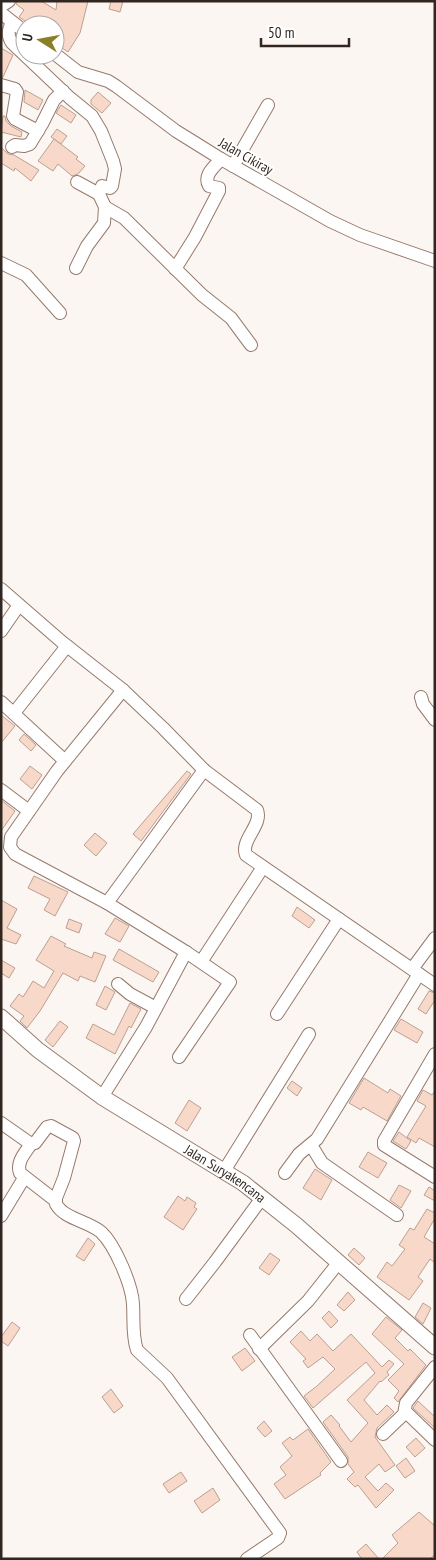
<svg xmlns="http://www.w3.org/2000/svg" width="436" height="1560" font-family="'PT Sans Narrow',sans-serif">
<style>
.building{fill:#f8d9c9;stroke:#bc9f90}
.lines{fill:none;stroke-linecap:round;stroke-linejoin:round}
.minor-casing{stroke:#967a6c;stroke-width:14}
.tertiary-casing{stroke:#967a6c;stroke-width:17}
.minor{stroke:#fff;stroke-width:12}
.tertiary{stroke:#fff;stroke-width:15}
.labels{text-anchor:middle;stroke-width:4;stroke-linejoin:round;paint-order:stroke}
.street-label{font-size:14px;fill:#312620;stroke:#fff}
</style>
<rect width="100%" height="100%" fill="#fcf6f3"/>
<!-- building -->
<g class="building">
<path d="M17,1H41L56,10L57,1H88L80,33L68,52L55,43V25H31L19,17L24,10L16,4Z"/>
<path d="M111,1H123L120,12L109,9Z"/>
<path d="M1,48L13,55L3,77H1Z"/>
<path d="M25,90L43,100L38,110L24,102Z"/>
<path d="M98,92L111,103L102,113L91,104V100Z"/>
<path d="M61,105L76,115L71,123L56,113Z"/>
<path d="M3,116H5L6,121L11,126L22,132L21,137L1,132Z"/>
<path d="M57,129L67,136L61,144L51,137Z"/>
<path d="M54,139L78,157L76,159L85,166L78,174L72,176L58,164L53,171L38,161Z"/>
<path d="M1,147L8,154L14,155L39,170L31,181L15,168L14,171L1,163Z"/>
<path d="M1,715L15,726L1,743Z"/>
<path d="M24,734L36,745L31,751L19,740Z"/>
<path d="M30,766L42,775L32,789L20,779Z"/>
<path d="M187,771L191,774L141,841L133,834Z"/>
<path d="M1,800L15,811L1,831Z"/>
<path d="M95,833L107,843L96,856L84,845Z"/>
<path d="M34,876L68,892L55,916L44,910L50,899L28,888Z"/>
<path d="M1,900L17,909L7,928L21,935L16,944L1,939Z"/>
<path d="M297,907L315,920L309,928L292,916Z"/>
<path d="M115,918L129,926L120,942L105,934Z"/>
<path d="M69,919L82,924L79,933L66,928Z"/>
<path d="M51,936L66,944L64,946L92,958L94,952L106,956L95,982L80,976L78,981L63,973L40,1011L27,1028L20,1021L24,1016L10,1006L19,994L23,997L33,981L44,988L54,971L36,960Z"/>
<path d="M119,949L159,972L153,982L113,960Z"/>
<path d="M1,960L15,968L9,978L1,973Z"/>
<path d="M105,986L115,992L106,1010L96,1005Z"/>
<path d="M429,991L435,993V1000L426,1014L418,1009Z"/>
<path d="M130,1003L141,1009L131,1028L129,1026L115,1054L86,1038L93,1024L114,1035Z"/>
<path d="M401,1019L423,1032L417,1043L394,1030Z"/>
<path d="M60,1021L68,1027L53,1047L45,1040Z"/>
<path d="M364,1078L388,1093L390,1089L401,1096L387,1121L363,1107L361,1110L349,1103Z"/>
<path d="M292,1081L302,1088L297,1096L287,1088Z"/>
<path d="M423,1090L432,1095L435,1091V1147L419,1138L416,1143L407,1137L426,1106L417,1101Z"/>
<path d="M189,1100L201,1108L187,1131L175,1123Z"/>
<path d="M399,1132L411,1141L406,1149L393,1141Z"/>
<path d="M368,1152L387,1163L378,1178L359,1167Z"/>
<path d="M315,1169L332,1180L321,1200L303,1188Z"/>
<path d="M399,1185L411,1191L401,1208L390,1200Z"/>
<path d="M429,1187L435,1191V1201L424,1195Z"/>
<path d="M178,1196L185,1201L187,1197L196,1203L194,1207L197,1209L183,1230L164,1217Z"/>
<path d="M427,1209L435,1213V1218L424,1237L435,1244V1263L430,1259L418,1277L423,1281L409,1300L377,1277L387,1262L392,1266L405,1249L399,1245L410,1228L414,1230Z"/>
<path d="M88,1238L95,1244L84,1261L76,1256Z"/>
<path d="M354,1248L365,1258L359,1265L348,1255Z"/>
<path d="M270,1253L280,1260L269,1275L259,1268Z"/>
<path d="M348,1292L355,1300L344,1311L337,1305Z"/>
<path d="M423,1303L431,1308L423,1324L415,1317Z"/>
<path d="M329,1311L338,1321L331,1328L322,1318Z"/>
<path d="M386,1317L402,1330L395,1338L408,1351L410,1349L426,1365L398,1402L394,1398L399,1391L388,1380L404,1364L372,1334Z"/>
<path d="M12,1322L20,1328L8,1346L1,1341V1337Z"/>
<path d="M301,1331L310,1341L317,1334L333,1351L351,1334L382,1367L389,1360L394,1364L387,1372L389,1375L381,1382L380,1381L364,1400L377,1415L387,1405L394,1412L377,1428L375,1437L395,1465L385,1472L379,1464L365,1477L378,1491L386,1483L394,1490L376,1508L358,1485L355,1487L347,1479L354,1472L348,1464V1457L323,1422L331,1415L340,1425L339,1426L351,1442L368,1423L347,1400L375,1373L366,1362L313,1408L304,1396L317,1386L335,1369L323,1357L308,1368L303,1361L306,1359L290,1342Z"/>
<path d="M245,1348L255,1361L242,1371L232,1357Z"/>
<path d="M111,1389L123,1406L114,1413L102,1397Z"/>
<path d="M418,1401L435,1417V1428L413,1408Z"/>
<path d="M264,1421L272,1431L265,1437L257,1428Z"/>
<path d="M308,1429L331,1462L320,1473L321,1475L285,1499L274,1484L286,1475L280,1467L292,1456L282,1443L290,1437L293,1440Z"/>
<path d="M416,1438L425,1448L415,1457L406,1447Z"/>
<path d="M406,1458L415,1471L405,1478L396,1466Z"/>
<path d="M181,1472L187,1481L169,1493L163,1484Z"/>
<path d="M213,1488L220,1500L202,1513L194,1501Z"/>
<path d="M419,1512L435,1526V1554L430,1559H382L398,1543L392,1535Z"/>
<path d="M366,1544L379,1559H362L357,1552Z"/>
</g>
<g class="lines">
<defs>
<g id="minor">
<path d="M1,6L9,1"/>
<path d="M1,13L25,32"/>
<path d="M12,22C8,31 7,35 12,43L70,98L92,116L101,131L113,161L115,169L112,186L110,188L102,186L99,194L105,207L104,223L87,246L76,268"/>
<path d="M55,54L78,72L108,81L116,86L176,131L221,159L330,221L360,235L435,261"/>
<path d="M1,85L15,89L17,92L13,116L15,119L38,131"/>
<path d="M12,147L15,145L24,146L30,144L42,124L54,100L63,91"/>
<path d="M233,166L268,105"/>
<path d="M77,182L99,194"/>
<path d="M105,207L124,218L202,295L231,318L251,345"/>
<path d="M1,263L26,275L60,313"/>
<path d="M175,269L195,237L219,191V188L209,186C203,175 214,167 221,159"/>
<path d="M1,589L62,642L123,690L163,728L204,770L257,810C263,825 240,840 246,855L435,985"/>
<path d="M1,631L19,605"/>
<path d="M123,690L57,771L11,837L10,847L15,854L107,903L186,952L230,982L179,1057"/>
<path d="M421,697L423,704L435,720"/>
<path d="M1,702L65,761"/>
<path d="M14,713L67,646"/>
<path d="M1,790L29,811"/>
<path d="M107,903L204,770"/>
<path d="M201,962L263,867"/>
<path d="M412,969L435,938"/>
<path d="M118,984L130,994L156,1008"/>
<path d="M277,1014L339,919"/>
<path d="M435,1054L384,1141V1145L435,1177"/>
<path d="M102,1097L146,1027L186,952"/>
<path d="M1,1123L31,1144L35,1143L47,1127L51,1126L73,1138L74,1141L64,1178L56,1198V1204C64,1219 88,1221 101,1232C115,1245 132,1285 133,1304C134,1319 132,1336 137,1350L167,1378L280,1533L278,1538L247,1559"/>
<path d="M31,1144C25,1153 16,1162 20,1173L56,1201"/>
<path d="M311,1145L322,1163L397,1215"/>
<path d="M224,1171L309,1034"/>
<path d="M285,1173L299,1154L317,1139L419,974"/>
<path d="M1,1216L24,1178"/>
<path d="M186,1299L215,1262L262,1198"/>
<path d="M250,1335L341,1461"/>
<path d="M259,1349L308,1301L339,1262"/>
<path d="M406,1412L435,1440"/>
<path d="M383,1434L404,1414L406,1403L435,1367"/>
</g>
<g id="tertiary">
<path id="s1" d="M1,1017L38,1050L102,1097L243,1183L296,1225L435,1347"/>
</g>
</defs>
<!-- minor casing -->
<use href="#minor" class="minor-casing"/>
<!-- tertiary casing -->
<use href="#tertiary" class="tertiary-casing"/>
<!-- minor -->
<use href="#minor" class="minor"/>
<!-- tertiary -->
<use href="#tertiary" class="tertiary"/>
</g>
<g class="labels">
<!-- street labels -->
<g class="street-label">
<text transform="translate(246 156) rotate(30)" y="5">Jalan Cikiray</text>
<text dy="5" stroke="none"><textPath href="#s1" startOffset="274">Jalan Suryakencana</textPath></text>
</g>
</g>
<!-- border -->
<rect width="436" height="1560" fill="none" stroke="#312620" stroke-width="5"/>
<!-- north arrow -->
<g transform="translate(40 40) rotate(281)"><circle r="24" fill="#ffffff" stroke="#ada8a6"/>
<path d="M0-4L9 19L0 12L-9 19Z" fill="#8b7f25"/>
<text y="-8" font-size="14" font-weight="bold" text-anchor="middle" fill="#312620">U</text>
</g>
<!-- scale -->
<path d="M261 38v8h88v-8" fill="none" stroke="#312620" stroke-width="2.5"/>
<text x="268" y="38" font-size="15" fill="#312620" stroke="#ffffff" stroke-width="4" paint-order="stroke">50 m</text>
</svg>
